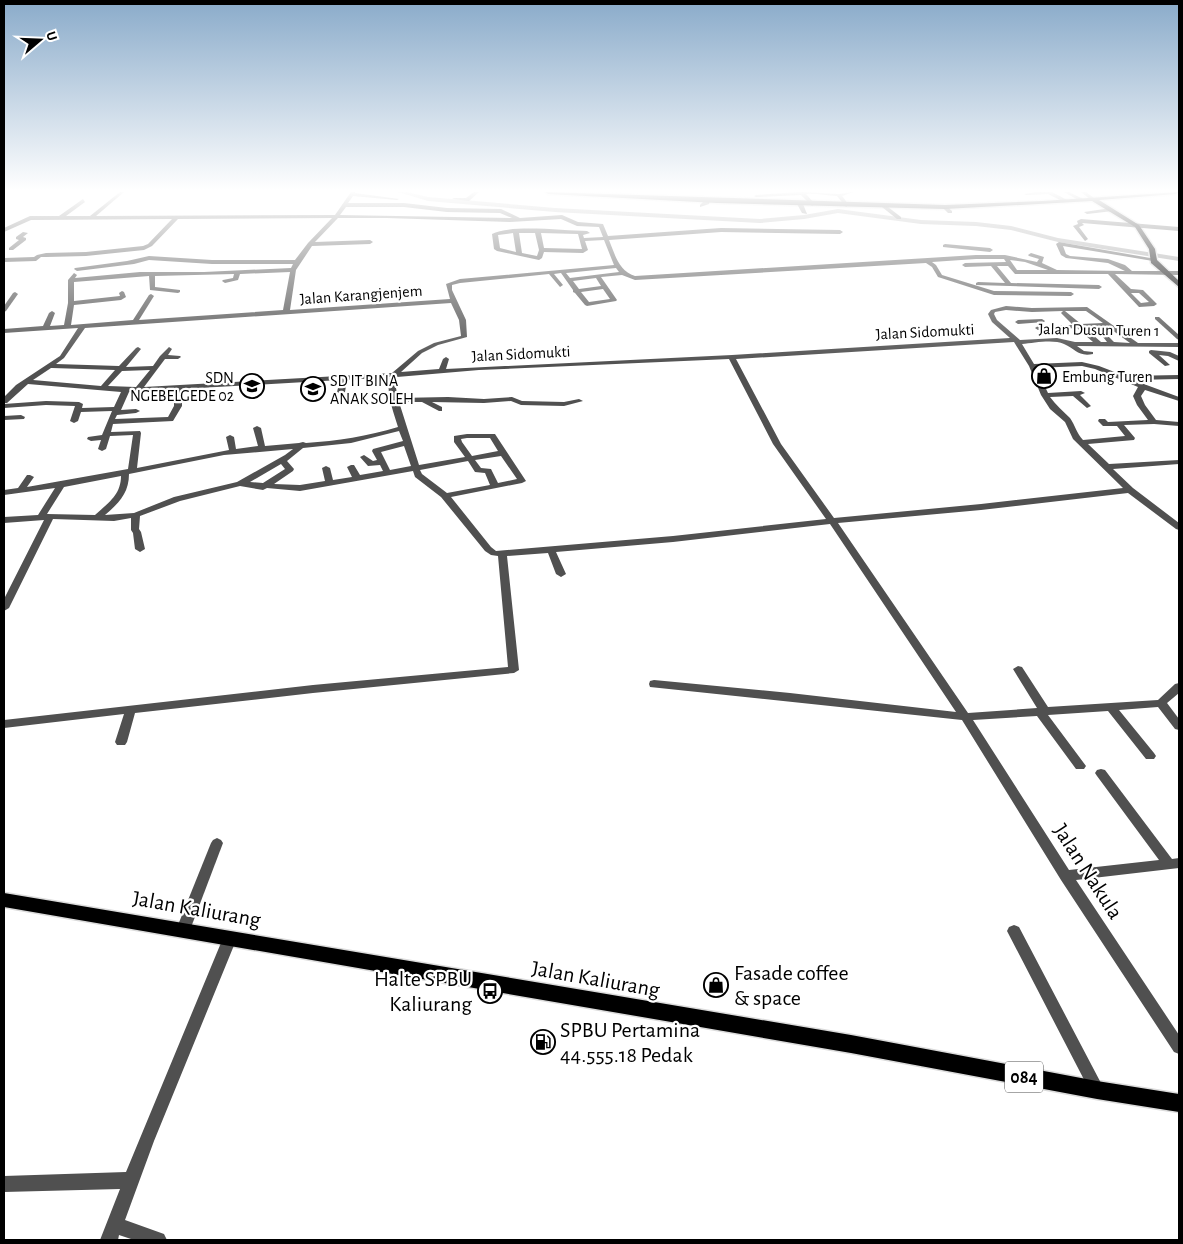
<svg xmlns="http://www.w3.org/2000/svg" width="1183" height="1244" font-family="'Alegreya Sans',sans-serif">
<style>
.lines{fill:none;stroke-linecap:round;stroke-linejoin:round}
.river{fill:#9e9e9e;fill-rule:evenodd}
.major-casing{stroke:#dbdbdb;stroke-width:3}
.minor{fill:#505050;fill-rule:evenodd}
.major{fill:#000;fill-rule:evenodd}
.labels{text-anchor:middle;stroke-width:4.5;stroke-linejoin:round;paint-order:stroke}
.far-street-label{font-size:16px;fill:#000;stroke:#fff}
.far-poi-label{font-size:16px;fill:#000;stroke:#fff;text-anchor:start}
.shield{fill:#fff;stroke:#4c4c4c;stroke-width:1}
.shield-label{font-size:18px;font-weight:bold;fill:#000}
.near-street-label{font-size:22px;fill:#000;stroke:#fff}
.near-poi-label{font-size:22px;fill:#000;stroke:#fff;text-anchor:start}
</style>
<rect width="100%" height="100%" fill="#fff"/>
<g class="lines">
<!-- river -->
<path class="river" d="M398,192H407L428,197L555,208L760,219L804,215L838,209L921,220L976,222L1011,226L1058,238L1179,257V261L1058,242L1011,230L976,226L921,224L838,213L804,219L760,223L555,212L428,201Z"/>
<defs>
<g id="major">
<path d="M545,192L945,205L1042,201L1179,192L1176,194L1099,200L1139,225L1155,249L1157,260L1179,281V287L1151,263L1149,249L1135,227L1092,201L945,209L717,203L548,194Z"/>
<path d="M4,893L851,1035L1097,1081L1179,1094V1112L1097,1099L851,1053L4,907Z"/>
</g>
</defs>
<!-- major casing -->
<use href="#major" class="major-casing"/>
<!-- minor -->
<g class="minor">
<path d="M120,192H124L96,216L335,215L351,192H355V193L399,199L397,200L353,196L348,203H404L447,208L501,209L520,218L562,215L578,222L603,224L608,236L721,228L840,230L843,232L840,234L721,232L609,240C615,255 619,271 635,276L976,255H1005L1037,262L1039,259L1029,256L1028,255L1031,253L1044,257L1042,263L1057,270L1125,271L1108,263L1066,258L1061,255L1056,244L1059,242L1156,259L1153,261L1063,246L1066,254L1070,256L1108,259L1125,265L1132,271H1179V275L1115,274L1131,289L1143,290L1157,304L1154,306L1139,307L1108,274H1015L1008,266H997L1011,283L1099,285L1102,287L1099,289L976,285V283L978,282L1005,283L991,266L965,267L962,265L965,263L1006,262L1004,259H976L932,262L936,265L942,275L994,291L1071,292L1074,294L1071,296L994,295L938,277L932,267L926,263L635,280L622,275L601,277L617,300L616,301L587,306L585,305L575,293L573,292V290L561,273L554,274L563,285L560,287L549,274L460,283L452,285V290L466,320L467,337L438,345L422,353L401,372L439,369L443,359L446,357L449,359L446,369L732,355L1010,338L992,322L988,314L991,310L1006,306L1032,308L1087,307L1138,343H1179V347L1077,346L1084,351L1093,352V354C1078,357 1076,349 1064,344C1053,339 1034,343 1022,344L1034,364L1082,362L1099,366L1125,376L1179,375V379L1133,380L1179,397V401L1145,390L1141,396L1145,405L1156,420L1179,422V426L1154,424L1124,425L1135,438L1134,440L1088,444L1109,464L1179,460V464L1113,469L1133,488L1179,523V530L1176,529L1128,493L981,510L838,523L968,713L1037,708L1013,669L1018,666L1022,667L1048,707L1158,700L1175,684L1179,683V693L1167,703L1179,719V730L1175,729L1158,707L1119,710L1154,753L1156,756L1154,759H1146L1108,711L1048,715L1086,766L1084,769H1076L1037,716L973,720L1069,870L1159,860L1097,776L1095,773L1097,770L1101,769L1105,770L1172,859L1179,858V868L1076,880L1179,1035V1054L1174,1052L1061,880L962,720L650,687L649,684L650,681L654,680L790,693L956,712L830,524L673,542L556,552L566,574L561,577L556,574L548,553L507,556L519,670L514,673L313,693L135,713L127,742L125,745H117L115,742L124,714L4,728V720L313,685L508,667L498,556L491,555L485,551L441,497L415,477L413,471L300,491L267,488L263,490L240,486L180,501L140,516L139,529L141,532L145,549L140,552L135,549L133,533L131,530V518L114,521L53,519L9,608L4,611V599L44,520L4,523V517L38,515L55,488L4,495V490L18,488L27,475H30L34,477L27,487L128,469L133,435L110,436L106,449L102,451L98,449L101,440L91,441L87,439L88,437L102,435L112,411L81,412L78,421L74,423L70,421L75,406L46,405L4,408V404L46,401L79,402L83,404L82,408L114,407L121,392L28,384L7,403H4V397L16,385L60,356L78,328L4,333V329L43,326L49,313L52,311L55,313L50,326L64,325L68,303V280L74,273L77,275L75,278L140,272H204L291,268L293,264H212L149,260L134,264L77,271L74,269L75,268L127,261L149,256L212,260H295L308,243L332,218L178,219L152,246L144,250L86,256L46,257H41L36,261L4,262V258L34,257L37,255L46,253L86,252L143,246L148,244L172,219L31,220L4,232V228L30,216H59L83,199L85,202L66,216H90ZM346,207H404L447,212L500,213L512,218L340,215ZM338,218H387L510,222L561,219L577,226L599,227L603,237L584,238L583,235L590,233L587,231C565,231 510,224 492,234L494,249L497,251L539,260L542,258L544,252L583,253L588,250L585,241L604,240L614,265L460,279L446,284L450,299L290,310L296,270L312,246L370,244L373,242L370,240L315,242ZM513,233L516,252L500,248L498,235ZM519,233H535L539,250L537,256L522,253ZM541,233L578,234L582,249L544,248ZM1010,260L1025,262L1048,270H1017ZM616,268L619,272L570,278L566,273ZM290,272L283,310L139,320L154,296L151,294L149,295L133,320L71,325L74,305L121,300L126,297L124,292L122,291L119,293L120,296L74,301V282L149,276L150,290L178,293L180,292V290L155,287V276L234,274L233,278L223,280L222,281L225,283L238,280L240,274ZM596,278L601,286L579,289L573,281ZM603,289L610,299L589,302L581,292ZM1131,293H1139L1149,302L1141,303ZM451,303L459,320L461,336L434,343L418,351L392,373L144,387L165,359H178L181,357L180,356L168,355L172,349L169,347L160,356L153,366L126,367L141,349L138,347L136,348L119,366L56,364L64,358L85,328ZM1006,310L1032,312L1063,311L1061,313L1073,325L1038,326L1035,328L1038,330L1077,328L1093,342H1075L1057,338L1020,340L997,320L994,314L995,312ZM1065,311H1086L1103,323L1081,324ZM1108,327L1130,343L1114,342L1103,331L1100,333L1107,342H1101L1085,328ZM1014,342L1029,366L1041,395L1050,409L1065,422L1073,439L1123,488L981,504L834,518L781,444L736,359ZM729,359L773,444L826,519L673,536L496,551L491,547L451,497L522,483L526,481L495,434H467L454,436V442L465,457L419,465L399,402H422L439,411H442V407L432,402L484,403L511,401L521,405L564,406L583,401L579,399L564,402L522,401L512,397L484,399L448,397L398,398L395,383L397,377L479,370ZM1082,366L1095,369L1138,387L1133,396L1137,405L1148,420L1108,422L1105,419H1099L1098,421L1103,426H1117L1125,436L1083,440C1077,434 1075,425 1070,418C1063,411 1056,405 1050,397L1073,396L1087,408L1091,406L1080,395L1085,393L1081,391L1048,393L1036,368ZM51,368H52L115,370L101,386L33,380ZM150,370L136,387L108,386L122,371ZM390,377C385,390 394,414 398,427C368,436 337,441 306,443L303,442L299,443L265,446L261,428L257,426L253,428L258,446L236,449L234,437L230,435L226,437L229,450L137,468L141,433L140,431L111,432L113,424L173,421L182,406V389L340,380L337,392L341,394L345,392L347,380ZM174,389V406L168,417L115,419L117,415L136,413L140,411L136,409L121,410L129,392ZM399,431L403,441L373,449L372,451L377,460L373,461L364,455L360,457L368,466L380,465L383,471L360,475L354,465H351L347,467L352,477L333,480L330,468L326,466L322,468L325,481L300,485L274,484L293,471L294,469L287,461L303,448L351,443ZM467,438H490L498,451L472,456L462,442L461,439ZM404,446L411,466L390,470L381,452ZM293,449L285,455L237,482L174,497L134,513L105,515C119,503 129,493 129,474L224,455ZM501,456L517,479L498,483L491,469L481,468L475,460ZM468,461L475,472L485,473L490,485L447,493L422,474L420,470ZM281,464L285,469L263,483L250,482ZM121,476C121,495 108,503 95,515L47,514L64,487Z"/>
<path d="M474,192H479L469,201L452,199L454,198H466Z"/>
<path d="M801,192L839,194L853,192L842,196L849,205L846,207L837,196C826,196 817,193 806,194L815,204L812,206L801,195L756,197L754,196L756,195Z"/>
<path d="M1052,192L1069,201L1064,202L1048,194L1026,195L1024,194L1037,192Z"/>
<path d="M1064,192H1069L1085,200L1080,201Z"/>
<path d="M1081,192H1086L1095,199L1091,200Z"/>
<path d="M707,198L710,200L709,204L700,207V205Z"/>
<path d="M800,202L803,204L807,214L802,213L797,204Z"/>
<path d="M884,204L901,217V219H897L882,207Z"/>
<path d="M945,205L952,211V213H948L943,208Z"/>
<path d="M1111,208L1113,211L1087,214L1084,212Z"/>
<path d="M1081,219L1179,227V231L1082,223L1084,225L1079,227L1088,239L1085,241L1073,226L1078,224L1077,221Z"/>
<path d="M23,232L28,233L23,237L26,238V240L13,250H9V248L19,240L16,239V237Z"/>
<path d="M945,244L990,248L993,250L990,252L943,247V245Z"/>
<path d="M15,292L18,294L6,311L4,312V306L13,293Z"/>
<path d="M1155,317H1159L1179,335V340L1177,339L1155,319Z"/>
<path d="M1042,319L1045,321L1044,322L1018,324L1015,322L1018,320Z"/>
<path d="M1151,350L1170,352L1179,356V361L1168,356L1159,355L1170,365L1165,366L1149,353V351Z"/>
<path d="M21,415L25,417L24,419L4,420V416Z"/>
<path d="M217,838L221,840L223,843L190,930L188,934L183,936L178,934L176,930L211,843L213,840Z"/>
<path d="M1014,925L1019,927L1102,1085L1105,1090L1102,1095L1097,1097L1092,1095L1007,931L1009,927Z"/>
<path d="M230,932L235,934L237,938L154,1141L125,1220L164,1234L167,1240H134L119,1235L118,1240H100L120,1189L4,1192V1176L126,1172L223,938L225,934Z"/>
</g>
<!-- major -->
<use href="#major" class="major"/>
</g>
<!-- sky -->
<linearGradient id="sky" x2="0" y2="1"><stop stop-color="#8aabca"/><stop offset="0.52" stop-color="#fff"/><stop offset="1" stop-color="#fff" stop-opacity="0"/></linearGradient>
<rect width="1183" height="366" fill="url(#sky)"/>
<!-- icons -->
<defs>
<symbol id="shop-ring" viewBox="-11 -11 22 22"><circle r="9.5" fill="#fff" stroke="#000" stroke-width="1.5"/><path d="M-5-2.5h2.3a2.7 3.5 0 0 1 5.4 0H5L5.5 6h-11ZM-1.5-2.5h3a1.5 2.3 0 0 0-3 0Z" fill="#000"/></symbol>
<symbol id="school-ring" viewBox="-11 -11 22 22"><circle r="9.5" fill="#fff" stroke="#000" stroke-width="1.5"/><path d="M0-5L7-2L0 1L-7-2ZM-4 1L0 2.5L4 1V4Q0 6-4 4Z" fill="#000"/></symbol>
<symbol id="bus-ring" viewBox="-11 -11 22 22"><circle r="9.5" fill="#fff" stroke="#000" stroke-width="1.5"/><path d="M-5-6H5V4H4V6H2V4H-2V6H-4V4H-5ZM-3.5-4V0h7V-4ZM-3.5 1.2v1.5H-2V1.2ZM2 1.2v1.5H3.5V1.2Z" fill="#000"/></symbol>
<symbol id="fuel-ring" viewBox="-11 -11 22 22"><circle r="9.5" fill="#fff" stroke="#000" stroke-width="1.5"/><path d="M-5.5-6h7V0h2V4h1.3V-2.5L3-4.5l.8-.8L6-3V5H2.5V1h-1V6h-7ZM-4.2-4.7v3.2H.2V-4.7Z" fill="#000"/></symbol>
</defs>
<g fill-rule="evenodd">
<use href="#shop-ring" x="1030" y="362" width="28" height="28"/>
<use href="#school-ring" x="238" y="372" width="28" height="28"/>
<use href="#school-ring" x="299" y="375" width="28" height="28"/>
<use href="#shop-ring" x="702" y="971" width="28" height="28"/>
<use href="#bus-ring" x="476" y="977" width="28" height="28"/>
<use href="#fuel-ring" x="529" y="1028" width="28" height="28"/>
</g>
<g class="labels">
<!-- far-street labels -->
<g class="far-street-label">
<text transform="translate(361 294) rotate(-4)" y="6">Jalan Karangjenjem</text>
<text transform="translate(1099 329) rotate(1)" y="6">Jalan Dusun Turen 1</text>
<text transform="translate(925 331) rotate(-3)" y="6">Jalan Sidomukti</text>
<text transform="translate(521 353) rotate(-3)" y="6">Jalan Sidomukti</text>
</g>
<!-- far-poi labels -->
<g class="far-poi-label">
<text x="1062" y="382">Embung Turen</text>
<text x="234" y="383" text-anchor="end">SDN<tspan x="234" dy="18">NGEBELGEDE 02</tspan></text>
<text x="330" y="386">SD IT BINA<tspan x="330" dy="18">ANAK SOLEH</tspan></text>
</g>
<!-- shield labels -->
<rect class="shield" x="1005" y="1061.5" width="38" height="31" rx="4"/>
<g class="shield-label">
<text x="1024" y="1083">084</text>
</g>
<!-- near-street labels -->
<g class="near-street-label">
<text transform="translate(1089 871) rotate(57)" y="8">Jalan Nakula</text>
<text transform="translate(197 908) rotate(10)" y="8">Jalan Kaliurang</text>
<text transform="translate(596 978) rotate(10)" y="8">Jalan Kaliurang</text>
</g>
<!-- near-poi labels -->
<g class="near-poi-label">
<text x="734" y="980">Fasade coffee<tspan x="734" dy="25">&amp; space</tspan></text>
<text x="472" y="986" text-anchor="end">Halte SPBU<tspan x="472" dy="25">Kaliurang</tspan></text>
<text x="560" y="1037">SPBU Pertamina<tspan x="560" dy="25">44.555.18 Pedak</tspan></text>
</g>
</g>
<!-- border -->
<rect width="1183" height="1244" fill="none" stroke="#000000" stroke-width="10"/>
<!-- north arrow -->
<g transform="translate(40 40) rotate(71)" stroke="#ffffff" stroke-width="4" paint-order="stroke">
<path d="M0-4L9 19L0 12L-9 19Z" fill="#000000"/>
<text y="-8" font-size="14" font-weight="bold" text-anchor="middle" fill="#000000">U</text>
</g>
</svg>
